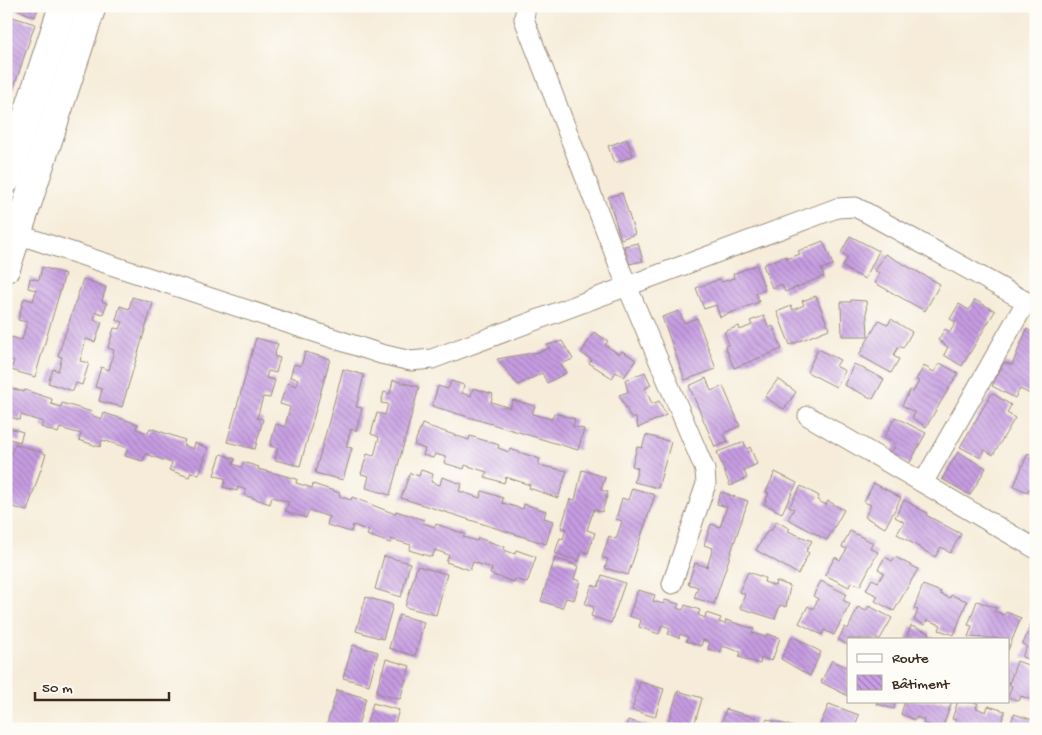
<svg xmlns="http://www.w3.org/2000/svg" width="1042" height="735" font-family="'Gochi Hand',sans-serif">
<style>
.building{fill:url(#building-back-hatch)}
.lines{fill:none;stroke-linecap:round;stroke-linejoin:round}
.street-casing{stroke:#988b7c;stroke-width:21}
.secondary-casing{stroke:#988b7c;stroke-width:30}
.street{stroke:#fff;stroke-width:19}
.secondary{stroke:#fff;stroke-width:28}
</style>
<defs>
<pattern id="building-back-hatch" width="6" height="6" patternUnits="userSpaceOnUse" patternTransform="scale(1.25)"><rect width="6" height="6" fill="#c69ce2"/><path d="M-1 5l2 2M0 0l6 6M5-1l2 2" fill="none" stroke="#a27fb7"/></pattern>
</defs>
<rect width="100%" height="100%" fill="#fdfcf7"/>
<filter id="ink" filterUnits="userSpaceOnUse"><feTurbulence type="fractalNoise" baseFrequency=".02" numOctaves="2"/><feDisplacementMap in="SourceGraphic" scale="10" xChannelSelector="R" yChannelSelector="G"/><feConvolveMatrix kernelMatrix="1 2 1 2 8 2 1 2 1" color-interpolation-filters="sRGB"/></filter>
<filter id="wash" filterUnits="userSpaceOnUse"><feTurbulence type="fractalNoise" baseFrequency=".0096" numOctaves="4" result="noise"/><feDisplacementMap in="SourceGraphic" scale="20" xChannelSelector="R" yChannelSelector="G"/><feGaussianBlur stdDeviation="1.12" result="paint"/><feColorMatrix in="noise" values="0 0 0 0 0 0 0 0 0 0 0 0 0 0 0 0 0 1.4 0 .05"/><feComposite in="paint" operator="in"/></filter>
<g filter="url(#wash)">
<rect width="100%" height="100%" fill="#f6ecd9"/>
<g id="blocks">
<!-- building -->
<g class="building">
<path d="M9,6H39L35,17Z"/>
<path d="M6,15L35,24L9,102L6,101Z"/>
<path d="M627,139L633,156L614,163L608,146Z"/>
<path d="M622,193L635,234L621,239L608,197Z"/>
<path d="M850,236L879,251L865,279L842,267L848,257L841,253Z"/>
<path d="M823,241L833,265L821,269L824,276L785,292L782,284L772,288L763,265L786,256L787,259L800,254L798,251Z"/>
<path d="M638,243L643,261L629,264L624,246Z"/>
<path d="M885,254L940,284L925,311L875,283L880,273L875,271Z"/>
<path d="M756,265L765,290L756,293L759,302L720,317L716,305L704,309L696,288L720,279L722,282L734,278L733,274Z"/>
<path d="M42,267L65,274L35,377L11,370L14,361L6,359V356L11,337L22,340L27,322L18,320L24,298L33,301L36,290L28,288L30,278L39,280Z"/>
<path d="M83,279L106,287L102,301L107,303L103,314L96,312L94,320L102,322L95,342L86,339L80,361L89,363L82,385L76,383L73,391L48,383L53,369L58,371L62,357L58,356Z"/>
<path d="M816,296L829,329L790,345L777,312L791,306L793,310L804,305L802,301Z"/>
<path d="M132,297L153,303L122,407L99,401L102,389L95,387L101,367L109,370L114,350L108,348L114,328L120,329L123,322L116,320L120,306L129,309Z"/>
<path d="M851,300L866,301L868,336H842L841,302H851Z"/>
<path d="M975,300L995,311L962,366L944,355L948,347L938,340L945,329L950,332L956,322L950,319L959,304L969,310Z"/>
<path d="M679,311L684,323L697,318L716,369L685,380L662,317Z"/>
<path d="M764,316L769,328L773,326L782,349L734,368L725,346L729,344L724,332L739,326L740,330L752,325L750,321Z"/>
<path d="M891,319L912,332L903,348L899,346L893,356L899,359L891,373L859,355L879,320L888,325Z"/>
<path d="M1027,329L1036,334V383L1030,394L1020,389L1015,398L992,386L1004,362L1012,365Z"/>
<path d="M594,332L608,341L605,345L619,354L622,351L636,360L624,377L616,372L612,378L589,363L592,360L581,353Z"/>
<path d="M256,338L278,344L274,356L280,358L276,373L268,371L266,378L275,380L270,398L263,397L257,418L263,419L255,449L227,442Z"/>
<path d="M562,341L573,359L561,364L566,373L547,383L542,373L518,385L497,359L539,352L550,348L547,345Z"/>
<path d="M818,349L840,360L836,366L845,371L836,387L807,372Z"/>
<path d="M305,352L330,359L300,466L275,460L278,448L270,446L276,424L285,427L290,407L280,404L287,383L296,386L298,379L290,377L294,364L301,366Z"/>
<path d="M940,363L958,373L926,427L912,418L915,413L902,405L910,390L913,392L919,381L916,380L924,366L934,372Z"/>
<path d="M854,364L884,379L873,399L844,385Z"/>
<path d="M343,369L364,375L356,407L362,408L356,431L351,429L346,447L352,448L343,480L315,473Z"/>
<path d="M645,372L651,385L645,388L652,404L659,401L666,415L638,428L636,418H631L619,395L628,392L625,380Z"/>
<path d="M706,378L711,391L723,386L740,426L724,433L728,442L715,447L689,386Z"/>
<path d="M778,379L796,392L784,409L765,397Z"/>
<path d="M393,380L419,387L390,495L366,488L369,476L361,474L367,454L374,456L379,437L371,434L377,413L385,415L388,404L381,403L384,392L390,394Z"/>
<path d="M451,381L464,385L462,393L471,396L473,388L493,394L491,402L510,408L513,400L535,406L532,414L552,419L554,413L575,419L573,426L584,429L578,450L432,406L438,386L448,389Z"/>
<path d="M6,384L12,386L11,388L24,392L25,390L52,399L51,404L61,407L62,403L92,412L91,415L102,419L104,413L138,424L136,429L148,433L150,428L185,440L183,445L193,449L195,443L208,448L199,475L191,472L189,477L169,470L172,463L146,454L143,461L125,456L128,448L102,440L100,447L79,440L81,434L60,428L58,433L41,427L43,422L21,415L20,420L6,416Z"/>
<path d="M992,393L1011,405L1007,413L1015,418L993,455L985,450L981,458L960,447Z"/>
<path d="M895,417L926,433L909,464L890,454L896,445L884,438Z"/>
<path d="M422,424L469,440L470,436L499,445L498,448L509,452L510,449L540,459L538,465L567,471L558,498L529,488L530,485L506,477L504,483L485,477L487,472L465,465L464,469L444,463L446,457L435,454L433,458L423,455L425,449L414,445Z"/>
<path d="M6,427L23,432L20,442L6,438Z"/>
<path d="M646,435L671,442L658,488L634,482L638,468L632,466L637,447L642,448Z"/>
<path d="M744,442L747,449L750,447L757,464L744,470L747,478L730,486L717,452Z"/>
<path d="M15,444L46,454L27,511L6,505V458L8,453L11,454Z"/>
<path d="M958,452L986,468L970,495L942,479Z"/>
<path d="M1028,453L1036,457V492L1029,489L1027,492L1014,486Z"/>
<path d="M221,454L235,459L233,464L242,467L243,462L259,467L258,469L297,479L296,483L312,488L313,484L340,493L339,496L351,500L352,497L395,514L396,511L424,520L423,523L435,527L436,524L465,534L463,537L477,541L478,538L505,547L504,550L515,554L516,550L536,557L527,583L515,579L514,582L490,574L492,568L473,562L470,570L446,562L449,555L435,550L432,557L409,550L411,545L391,539L390,543L367,535L369,531L353,525L351,532L327,525L329,517L309,510L306,518L285,511L289,502L272,497L270,504L244,495L246,490L238,487L237,491L223,487L226,479L214,475Z"/>
<path d="M421,470L433,474L431,482L440,485L442,477L462,484L459,491L480,498L482,491L503,498L502,503L523,509L524,504L546,511L544,518L553,521L546,544L401,498L410,473L419,476Z"/>
<path d="M582,470L605,477L601,490L608,492L602,512L594,509L587,530L595,533L588,553L582,551L579,561L555,553L560,538L563,539L566,529L561,528L570,499L575,500Z"/>
<path d="M775,472L797,483L782,513L764,504L769,493L766,492Z"/>
<path d="M874,483L901,498L885,528L865,517L871,505L864,502Z"/>
<path d="M801,486L819,496L817,500L826,505L828,501L844,510L827,540L788,519L794,509L789,507Z"/>
<path d="M632,488L655,495L628,575L605,568L608,559L602,558L609,536L616,539L622,521L616,519L622,498L628,500Z"/>
<path d="M721,492L748,501L714,604L694,598L698,587L688,584L695,563L707,567L713,548L704,545L711,524L720,527L727,507L717,504Z"/>
<path d="M904,500L927,513L926,515L961,534L950,553L941,547L935,557L897,534L904,522L895,517Z"/>
<path d="M776,521L790,529L788,531L812,541L806,551L809,553L798,574L756,550L768,530L771,531Z"/>
<path d="M850,531L873,543L870,548L878,552L860,586L851,582L849,587L825,575L835,557L840,560L847,549L842,547Z"/>
<path d="M384,556L410,563L401,597L375,589Z"/>
<path d="M885,557L892,561L895,557L918,569L894,611L875,601L878,596L866,590L872,579L878,582L884,573L878,569Z"/>
<path d="M555,558L578,566L574,579L580,581L574,600L566,598L562,608L541,601Z"/>
<path d="M417,566L447,574L436,615L405,607Z"/>
<path d="M748,572L765,578L764,582L775,586L776,581L790,586L786,607L780,605L775,619L740,608L745,594L739,592Z"/>
<path d="M602,575L625,583L611,623L591,616L594,607L585,604L592,585L598,587Z"/>
<path d="M821,581L846,594L843,600L850,604L834,635L824,630L822,635L799,623L808,606L813,609L818,599L813,596Z"/>
<path d="M923,585L941,592L940,594L950,598L951,595L967,601L954,635L939,630L941,625L927,620L925,625L914,620L918,610L914,608Z"/>
<path d="M638,590L655,595L653,601L663,604L665,600L679,604L677,608L683,610L685,605L700,610L698,615L705,618L706,613L721,618L719,622L725,624L726,620L754,629L752,633L766,637L767,634L780,638L772,661L761,658L760,664L739,657L741,652L722,646L720,653L708,649L710,642L703,640L701,646L686,641L688,637L680,634L679,638L668,634L670,628L662,625L659,634L639,627L641,620L629,616Z"/>
<path d="M366,597L393,605L383,639L356,631Z"/>
<path d="M977,601L996,608L994,611L1004,615L1006,612L1021,618L1008,650V639L968,637L972,626L968,625Z"/>
<path d="M869,606L892,618L880,639H848V645L838,640L845,627L848,629L858,607L866,611Z"/>
<path d="M399,615L424,622L415,656L389,648Z"/>
<path d="M1032,621L1036,622L1034,661L1022,657L1027,646L1023,644Z"/>
<path d="M911,626L930,633L929,636L936,639H906Z"/>
<path d="M792,636L821,652L810,676L781,659Z"/>
<path d="M353,645L378,652L369,685L343,678Z"/>
<path d="M386,659L410,666L400,699L376,693Z"/>
<path d="M832,660L848,668V696L821,682Z"/>
<path d="M1017,661L1036,668V707L1033,706L1035,701L1021,696L1019,701L1008,697L1012,686L1009,684Z"/>
<path d="M640,682L664,689L655,717L632,710Z"/>
<path d="M337,690L366,698L357,729L326,727Z"/>
<path d="M678,691L702,698L693,729L668,723Z"/>
<path d="M877,701H896L894,709L877,704Z"/>
<path d="M905,701H952L942,729L923,723L924,720L917,717L915,720L901,714Z"/>
<path d="M958,701L978,703L976,708L986,712L988,706L1005,711L999,729H953L956,720L952,719Z"/>
<path d="M373,703L399,710L393,729H365Z"/>
<path d="M829,704L859,715L854,729H831L820,725Z"/>
<path d="M726,709L756,718L753,729H720Z"/>
<path d="M1014,714L1033,720L1031,725L1036,729H1009Z"/>
<path d="M767,719L798,728V729H762Z"/>
<path d="M628,720L651,727V729H625Z"/>
</g>
</g>
</g>
<g filter="url(#ink)">
<use href="#blocks" fill-opacity="0" stroke="#988b7c" stroke-width="1"/>
<g class="lines">
<defs>
<g id="street">
<path d="M526,6L524,19L627,286L705,470L706,484L672,584"/>
<path d="M17,234L381,354L411,361L432,359L837,208L855,207L867,213L1036,307"/>
<path d="M808,416L1036,549"/>
<path d="M923,483L1026,302"/>
</g>
<g id="secondary">
<path d="M6,180L63,6"/>
<path d="M6,268L92,6"/>
</g>
</defs>
<!-- street casing -->
<use href="#street" class="street-casing"/>
<!-- secondary casing -->
<use href="#secondary" class="secondary-casing"/>
<!-- street -->
<use href="#street" class="street"/>
<!-- secondary -->
<use href="#secondary" class="secondary"/>
</g>
</g>
<!-- margin -->
<rect width="1042" height="735" fill="none" stroke="#fdfcf7" stroke-width="25"/>
<!-- legend -->
<rect x="847" y="638" width="162" height="65" fill="#fdfcf7" stroke="#afa8a0"/>
<rect x="857" y="654" width="25" height="8" fill="#ffffff" stroke="#afa8a0"/>
<text x="892" y="662" font-size="15" fill="#3b2a1e">Route</text>
<rect x="857" y="675" width="25" height="15" fill="url(#building-back-hatch)" stroke="#afa8a0"/>
<text x="892" y="688" font-size="15" fill="#3b2a1e">Bâtiment</text>
<!-- scale -->
<path d="M35 692v8h134v-8" fill="none" stroke="#3b2a1e" stroke-width="2.5"/>
<text x="42" y="692" font-size="15" fill="#3b2a1e" stroke="#fdfcf7" stroke-width="4" paint-order="stroke">50 m</text>
</svg>
